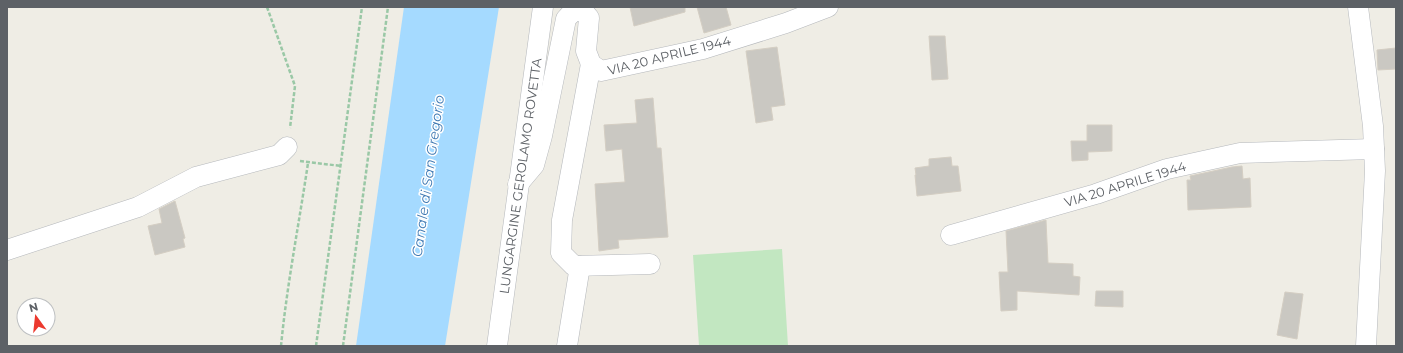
<svg xmlns="http://www.w3.org/2000/svg" width="1403" height="353" font-family="Montserrat,sans-serif">
<style>
.green{fill:#c2e7c1}
.water{fill:#a5daff}
.building{fill:#cac8c2;stroke:#d4cec3}
.lines{fill:none;stroke-linecap:round;stroke-linejoin:round}
.minor-casing{stroke:#b5b8bc;stroke-width:21}
.path{stroke:#9ac8a6;stroke-width:2.5;stroke-dasharray:4 2;stroke-linecap:butt}
.minor{stroke:#fff;stroke-width:20}
.labels{text-anchor:middle;stroke-width:3;stroke-linejoin:round;paint-order:stroke}
.street-label{font-size:13px;fill:#5d6166;stroke:#fff}
.water-label{font-size:14px;font-style:italic;fill:#407ab3;stroke:#fff}
</style>
<rect width="100%" height="100%" fill="#efede5"/>
<!-- green -->
<path class="green" d="M782,249L788,346H699L693,255Z"/>
<!-- water -->
<path class="water" d="M404,7H499L445,346H356Z"/>
<!-- building -->
<g class="building">
<path d="M630,7H685V12L634,26Z"/>
<path d="M697,7H726L731,25L704,33Z"/>
<path d="M929,36H945L948,79L932,80Z"/>
<path d="M777,47L785,105L771,107L773,120L756,123L746,51Z"/>
<path d="M1396,48V69L1378,70L1377,50Z"/>
<path d="M653,98L657,148H661L668,237L618,240L619,248L599,251L595,184L625,182L622,149L606,151L604,125L637,123L635,100Z"/>
<path d="M1087,125H1112V151L1088,152V160L1072,161L1071,141H1087Z"/>
<path d="M951,157L952,166H958L961,191L917,196L915,175H916L915,168L929,166V159Z"/>
<path d="M1242,166L1243,179L1250,178L1251,207L1188,210L1187,180H1191L1190,176L1232,167Z"/>
<path d="M175,201L185,238L183,239L185,247L155,255L148,226L162,223L159,209Z"/>
<path d="M1046,220L1048,263L1073,264V276L1080,277L1079,295L1017,291V310L1001,311L999,272H1008L1006,231Z"/>
<path d="M1096,291H1123V307L1095,306Z"/>
<path d="M1285,292L1303,294L1297,339L1277,335Z"/>
</g>
<g class="lines">
<defs>
<g id="minor">
<path d="M1358,7L1373,126L1375,171L1366,346"/>
<path d="M591,64L562,220L561,253L574,266L650,264"/>
<path d="M518,184L534,165L542,136L566,19C574,9 581,7 589,18L586,51L591,64L601,71L703,49L786,23L828,7"/>
<path d="M951,235L1096,194L1167,169L1240,153L1374,149"/>
<path d="M7,250L138,207L196,177L279,155L287,147"/>
<path d="M497,346L543,7"/>
<path d="M567,346L580,266"/>
</g>
</defs>
<!-- minor casing -->
<use href="#minor" class="minor-casing"/>
<!-- path -->
<g class="path">
<path d="M267,7L295,86L290,128"/>
<path d="M300,161L341,166"/>
<path d="M281,346C287,284 299,224 308,163"/>
<path d="M316,346L362,7"/>
<path d="M343,346L388,7"/>
</g>
<!-- minor -->
<use href="#minor" class="minor"/>
</g>
<g class="labels">
<!-- street labels -->
<g class="street-label">
<text transform="translate(669 55) rotate(-14)" y="5">VIA 20 APRILE 1944</text>
<text transform="translate(520 176) rotate(-82)" y="5">LUNGARGINE GEROLAMO ROVETTA</text>
<text transform="translate(1125 184) rotate(-17)" y="5">VIA 20 APRILE 1944</text>
</g>
<!-- water labels -->
<g class="water-label">
<text transform="translate(428 176) rotate(-82)" y="5">Canale di San Gregorio</text>
</g>
</g>
<!-- border -->
<rect width="1403" height="353" fill="none" stroke="#5d6166" stroke-width="16"/>
<!-- north arrow -->
<g transform="translate(36 317) rotate(345)"><circle r="19" fill="#ffffff" stroke="#bec0c2"/>
<path d="M0-3L7 15L0 10L-7 15Z" fill="#ec392e"/>
<text y="-6" font-size="11" font-weight="bold" text-anchor="middle" fill="#5d6166">N</text>
</g>
</svg>
